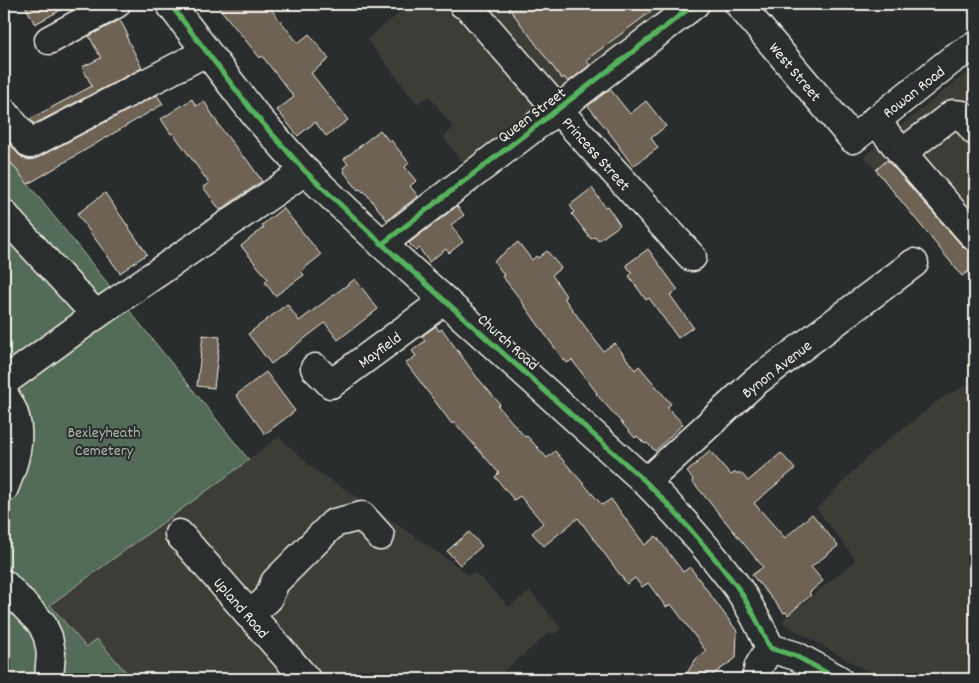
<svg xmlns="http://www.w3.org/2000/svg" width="979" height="683" font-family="Dekko,sans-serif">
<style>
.built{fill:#3e3d39}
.green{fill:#536c59;stroke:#a4aea0}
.building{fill:#6e6254;stroke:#f4f1e8}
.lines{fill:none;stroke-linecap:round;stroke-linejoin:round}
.minor-casing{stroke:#f4f1e8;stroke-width:31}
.minor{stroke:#2a2d2e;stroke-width:28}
.cycleway-casing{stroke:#2a2d2e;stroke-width:8}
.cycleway{stroke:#56b35d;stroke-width:5}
.labels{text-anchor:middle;stroke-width:4;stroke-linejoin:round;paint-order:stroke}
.street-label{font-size:16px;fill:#f4f1e8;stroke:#2a2d2e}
.park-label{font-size:16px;fill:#acb5a8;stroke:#2a2d2e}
</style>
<rect width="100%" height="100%" fill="#2a2d2e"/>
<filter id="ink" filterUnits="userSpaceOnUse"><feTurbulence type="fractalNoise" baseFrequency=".02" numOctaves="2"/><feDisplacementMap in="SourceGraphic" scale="10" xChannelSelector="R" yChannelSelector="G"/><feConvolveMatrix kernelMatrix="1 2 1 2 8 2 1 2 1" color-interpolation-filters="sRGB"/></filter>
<g filter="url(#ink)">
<!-- built -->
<g class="built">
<path d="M411,4H688L471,173L443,137L454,128L429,96L417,104L367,39Z"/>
<path d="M966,73L975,85V289L965,274L962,276L864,156Z"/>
<path d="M975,381V679H881L781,622L856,560L817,509L867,457L942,398Z"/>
<path d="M279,437L316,471L359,498L460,568L468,575L473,572L485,582L509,607L530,591L561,628L554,634L550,632L495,679H132L97,639L86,647L50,605Z"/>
</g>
<!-- green -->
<path class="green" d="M4,154L249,460L50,605L86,647L97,639L132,679H4Z"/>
<!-- building -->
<g class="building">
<path d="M24,4H72L35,24Z"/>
<path d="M216,4H267L298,43L309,34L329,59L311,73L348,120L326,136L315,122L298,136L277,110L294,97L262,56L260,58Z"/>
<path d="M506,4H661L586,60L590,65L568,82L564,77L562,79Z"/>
<path d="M120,20L128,35L126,36L142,68L34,124L30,119L92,86L82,67L101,58L89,36Z"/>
<path d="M610,89L630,114L646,101L666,126L651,138L658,148L633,166L619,147H620L608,131L588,106Z"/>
<path d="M157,95L163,104L28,184L4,154V136L18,154L23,158L30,160L37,158Z"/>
<path d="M192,99L196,106L204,101L220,127L244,158L245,157L262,181L220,210L203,187L209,183L173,133L171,134L161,119Z"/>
<path d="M380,130L389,141L391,140L409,163L405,167L416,181L410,186L418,196L387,220L364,191L363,192L360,189L358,190L344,172L345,171L343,168L348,164L344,159Z"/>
<path d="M887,160L963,247L972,252L975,256V266L962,276L876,170Z"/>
<path d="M592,188L605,207L607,206L620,225L598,241L595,237L591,239L572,214L574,212L570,205Z"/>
<path d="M105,193L147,254L120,273L77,214Z"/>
<path d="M457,206L464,215L451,225L463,242L449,253L446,249L429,262L419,248L416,251L409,243Z"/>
<path d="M283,208L321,255L301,271L304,275L275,296L265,282L268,279L241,246L264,227L262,225Z"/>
<path d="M518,242L532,260L536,256L538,258L547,251L561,268L552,275L566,296L564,298L603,351L615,343L635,370L639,366L671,404L667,407L683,424L655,451L647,443L645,444L637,436L635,438L607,406L596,394L597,393L572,360L567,363L565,360L564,361L517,295L502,276L504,275L494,261Z"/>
<path d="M648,249L678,290L670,295L693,327L678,338L649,298L646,300L629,276L632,273L626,265Z"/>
<path d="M355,279L378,309L338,340L325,323L271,364L248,334L287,304L299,321Z"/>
<path d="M436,326L439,331L442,329L476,376L500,404L498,406L525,437L527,436L547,458L555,451L602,505L611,499L645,545L656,536L683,572L690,567L737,631L736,658L707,679H683L696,659L706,651L671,604L666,607L648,583L642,587L635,578L627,584L578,518L544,546L532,533L543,523L520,496L514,500L495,477L499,473L454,422L452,424L406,363L416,356L412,351L425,341L422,336Z"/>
<path d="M203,335L220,337L214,388L197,386Z"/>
<path d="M266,372L295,411L265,434L236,395Z"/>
<path d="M710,451L731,475L734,473H741L748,481L781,453L795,469L754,503L785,538L812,514L838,546L811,567L823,581L809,593L811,595L788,615L786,612L784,613L752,575L763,567L692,481L693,479L687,472Z"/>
<path d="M469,532L482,546L460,565L447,551Z"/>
</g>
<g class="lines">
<defs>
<g id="minor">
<path d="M170,4L256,116L305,171L382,244L646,482C677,513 708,549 735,584C749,603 760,626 770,648L796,656L838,679"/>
<path d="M463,4L469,7L558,110L692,257"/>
<path d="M739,4L853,139L954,58L975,46"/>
<path d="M49,40L116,4"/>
<path d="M4,112L30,144L206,52"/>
<path d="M875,120L902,153L975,237"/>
<path d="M902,153L953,114L962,115L975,131"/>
<path d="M4,214L12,224L96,315"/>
<path d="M382,244L695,4"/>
<path d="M315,368L331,384L430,311L442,298"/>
<path d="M4,382L96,315L305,171"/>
<path d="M4,394C7,400 10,405 13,411C23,438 14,464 4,488"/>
<path d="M646,482L755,382L914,263"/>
<path d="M179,534L306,679"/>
<path d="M4,584L42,624L48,637L51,653L49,679"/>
<path d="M249,615L268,599L275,582L334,523L362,516L380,536"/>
<path d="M756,679L759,666L770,648"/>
</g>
</defs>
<!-- minor casing -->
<use href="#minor" class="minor-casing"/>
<!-- minor -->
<use href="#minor" class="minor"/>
<defs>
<g id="cycleway">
<path d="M170,4L256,116L305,171L382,244L646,482C677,513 708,549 735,584C749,603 760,626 770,648L796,656L838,679"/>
<path d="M382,244L695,4"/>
</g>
</defs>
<!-- cycleway casing -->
<use href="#cycleway" class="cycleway-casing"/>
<!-- cycleway -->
<use href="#cycleway" class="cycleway"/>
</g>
</g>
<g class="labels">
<!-- street labels -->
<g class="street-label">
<text transform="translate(796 71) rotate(50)" y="6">West Street</text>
<text transform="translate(913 91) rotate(-38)" y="6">Rowan Road</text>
<text transform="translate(531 114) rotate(-37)" y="6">Queen Street</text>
<text transform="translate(597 153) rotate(48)" y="6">Princess Street</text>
<text transform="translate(509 341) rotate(42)" y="6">Church Road</text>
<text transform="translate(379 349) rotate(-36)" y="6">Mayfield</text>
<text transform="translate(776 368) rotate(-38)" y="6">Bynon Avenue</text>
<text transform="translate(242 607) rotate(49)" y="6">Upland Road</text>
</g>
<!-- park labels -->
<g class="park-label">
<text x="104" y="437">Bexleyheath<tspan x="104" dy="18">Cemetery</tspan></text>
</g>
</g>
<!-- margin -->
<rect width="979" height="683" fill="none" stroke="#2a2d2e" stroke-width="20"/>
<rect x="10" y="10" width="959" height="663" fill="none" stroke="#f4f1e8" stroke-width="2" filter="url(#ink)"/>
</svg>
